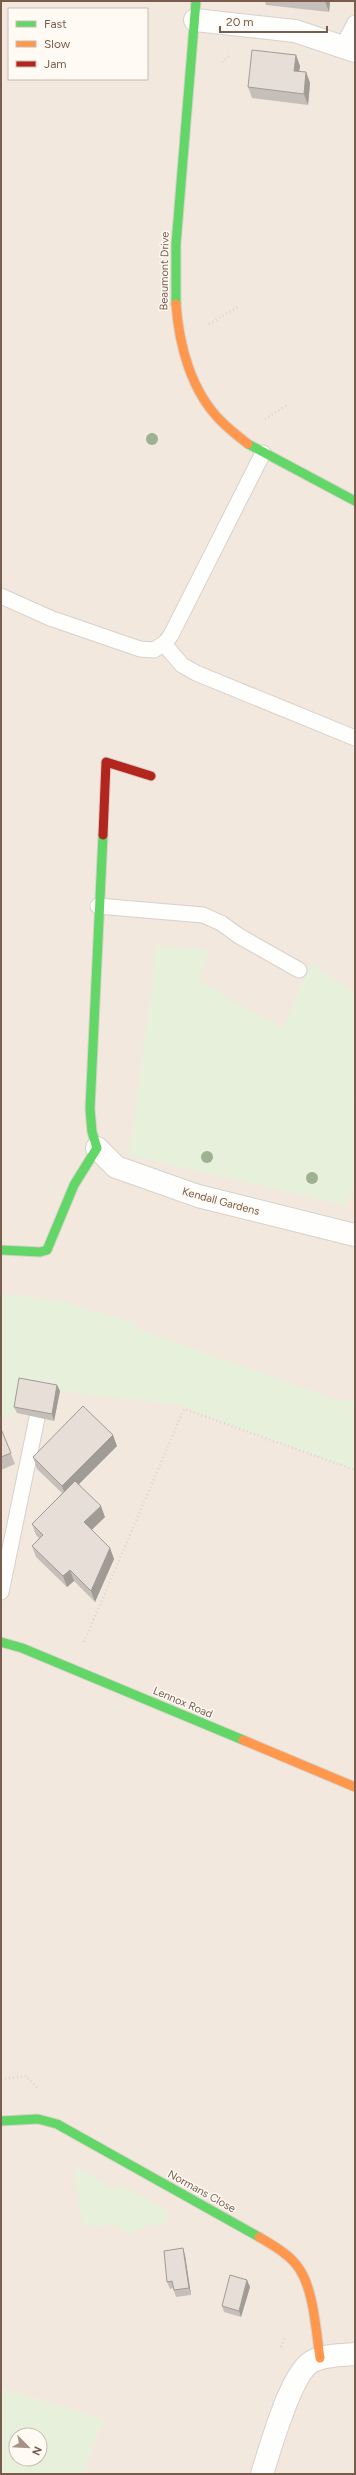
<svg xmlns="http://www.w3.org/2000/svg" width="356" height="2475" font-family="Figtree,sans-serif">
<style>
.residential{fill:#f2e8de;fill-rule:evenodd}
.green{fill:#e7f0db;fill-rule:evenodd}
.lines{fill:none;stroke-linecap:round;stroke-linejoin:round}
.lane-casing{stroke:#d7d1cb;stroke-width:17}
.street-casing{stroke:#d7d1cb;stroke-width:24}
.fast-casing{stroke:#d9d2cb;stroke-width:11}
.slow-casing{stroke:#d9d2cb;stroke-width:11}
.jam-casing{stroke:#d9d2cb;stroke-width:11}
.path{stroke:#dcd5d0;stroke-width:2.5;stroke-dasharray:1 3;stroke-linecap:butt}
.lane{stroke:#fefefd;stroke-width:15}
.street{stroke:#fefefd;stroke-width:22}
.fast{stroke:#63d668;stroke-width:9}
.slow{stroke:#ff974d;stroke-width:9}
.jam{stroke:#b3261e;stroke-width:9}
.tree{fill:#9eb190}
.wall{fill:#c6bfb9}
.shaded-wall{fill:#a19b96}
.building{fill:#e6ded7;stroke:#a19b96}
.labels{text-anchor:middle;stroke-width:3;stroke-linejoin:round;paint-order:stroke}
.street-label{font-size:11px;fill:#7a5c4d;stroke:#fffaf3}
</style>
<rect width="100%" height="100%" fill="#f9f5f0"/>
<!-- residential -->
<path class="residential" d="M1,1H355V2474H83L103,2419L1,2389ZM9,9H147V79H9Z"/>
<!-- green -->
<g class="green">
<path d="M157,945L209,950L199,979L229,999L283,1028L311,963L355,993V1092L352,1099L355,1101V1182L347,1206L129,1155Z"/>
<path d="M1,1294L57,1300L137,1323L136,1328L334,1399L355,1401V1470L178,1405L60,1391L22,1385L17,1413L1,1419Z"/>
<path d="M74,2168H79L115,2190L120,2184L170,2213L164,2225L146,2226L135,2232L128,2233L113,2224L100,2227L83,2225Z"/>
<path d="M1,2389L103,2419L83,2474H1ZM16,2435H40V2459H16Z"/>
</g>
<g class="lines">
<defs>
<g id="lane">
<path d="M343,46L355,23"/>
<path d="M1,596L50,618L140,649L154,650L166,642L171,635L263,453"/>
<path d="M164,644L182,665L196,673L355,738"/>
<path d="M98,906L203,915L221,923L239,936L299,970"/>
<path d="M1,1592L37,1418"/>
</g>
<g id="street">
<path d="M195,20L295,31L355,51"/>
<path d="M97,1148L116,1167L198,1196L355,1235"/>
<path d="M262,2474C270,2450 291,2371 313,2361C325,2355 342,2355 355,2354"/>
</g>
<g id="fast">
<path d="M176,304V244L196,1"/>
<path d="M248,444L355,501"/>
<path d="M1,1250L40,1252L47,1250L74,1185L97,1148L92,1132L90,1109L103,835"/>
<path d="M1,1642L22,1648L243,1740"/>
<path d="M1,2121L38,2119L57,2124L259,2237"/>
</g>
<g id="slow">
<path d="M176,304C179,345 191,392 222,422C230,430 239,437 248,444"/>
<path d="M243,1740L355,1787"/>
<path d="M259,2237C274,2246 291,2255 300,2270C314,2292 316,2332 320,2358"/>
</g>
<path id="jam" d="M103,835L106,762L151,776"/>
</defs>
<!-- lane casing -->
<use href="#lane" class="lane-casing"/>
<!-- street casing -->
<use href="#street" class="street-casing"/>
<!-- fast casing -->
<use href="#fast" class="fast-casing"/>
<!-- slow casing -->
<use href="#slow" class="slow-casing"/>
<!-- jam casing -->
<use href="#jam" class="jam-casing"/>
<!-- path -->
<g class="path">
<path d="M222,62L230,55"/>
<path d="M209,324L238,307"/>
<path d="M265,419L287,405"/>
<path d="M84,1642L184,1409L355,1470"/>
<path d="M1,2079L26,2076L38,2089"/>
<path d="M281,2347L285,2337"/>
</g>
<!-- lane -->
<use href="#lane" class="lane"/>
<!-- street -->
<use href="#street" class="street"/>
<!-- fast -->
<use href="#fast" class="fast"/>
<!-- slow -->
<use href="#slow" class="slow"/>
<!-- jam -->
<use href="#jam" class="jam"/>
</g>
<!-- trees -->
<g class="tree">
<circle cx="152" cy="439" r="6"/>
<circle cx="207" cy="1157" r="6"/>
<circle cx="312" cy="1178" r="6"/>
</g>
<!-- wall -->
<g class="wall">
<path d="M265,1H330L329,12L266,5Z"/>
<path d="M296,55L300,66L299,71L306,72L310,83L308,105L252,98L248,87Z"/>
<path d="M57,1385L60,1391L54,1421L17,1413L14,1407Z"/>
<path d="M1,1429L15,1464L1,1470Z"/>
<path d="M117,1446L79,1484L105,1517L92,1530L110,1548L114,1559L95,1602L74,1581L67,1587L36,1557L32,1546L39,1538L36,1535L32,1524L62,1493L37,1469L33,1457Z"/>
<path d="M185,2255L191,2295L176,2297L173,2288L170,2289L167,2282Z"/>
<path d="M247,2280L250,2287L241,2317L224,2312L222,2306Z"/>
</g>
<!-- shaded-wall -->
<g class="shaded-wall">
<path d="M325,1H330L329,12Z"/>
<path d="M296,55L300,66L298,82L294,71Z"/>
<path d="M306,72L310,83L308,105L304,94Z"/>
<path d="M57,1385L60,1391L54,1421L52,1414Z"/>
<path d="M113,1435L117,1446L66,1497L62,1486Z"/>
<path d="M101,1506L105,1517L88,1533L84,1522Z"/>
<path d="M110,1548L114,1559L95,1602L91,1591Z"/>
<path d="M70,1570L74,1581L67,1587L63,1576Z"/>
<path d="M183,2248L185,2255L191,2295L189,2288Z"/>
<path d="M247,2280L250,2287L241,2317L239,2311Z"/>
</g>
<!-- building -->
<g class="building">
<path d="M252,50L296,55L294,71L306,72L304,94L248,87Z"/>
<path d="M19,1378L57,1385L52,1414L14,1407Z"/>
<path d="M83,1406L113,1435L62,1486L33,1457Z"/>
<path d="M1,1429L11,1453L1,1457Z"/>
<path d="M75,1481L101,1506L84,1522L110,1548L91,1591L70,1570L63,1576L32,1546L43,1535L32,1524Z"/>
<path d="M183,2248L189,2288L174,2290L172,2281L167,2282L164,2251Z"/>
<path d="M230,2275L247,2280L239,2311L222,2306Z"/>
</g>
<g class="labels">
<!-- street labels -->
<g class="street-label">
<text transform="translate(164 271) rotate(-89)" y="4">Beaumont Drive</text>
<text transform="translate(221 1201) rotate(15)" y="4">Kendall Gardens</text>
<text transform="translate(183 1702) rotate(23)" y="4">Lennox Road</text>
<text transform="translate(202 2191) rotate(29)" y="4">Normans Close</text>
</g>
</g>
<!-- border -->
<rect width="356" height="2475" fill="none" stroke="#7a5c4d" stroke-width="4"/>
<!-- legend -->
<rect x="8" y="8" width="140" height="72" fill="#fffaf3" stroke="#cabbb1"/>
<rect x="16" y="21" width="20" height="6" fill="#63d668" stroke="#cabbb1"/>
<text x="44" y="28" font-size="12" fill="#7a5c4d">Fast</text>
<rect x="16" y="41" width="20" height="6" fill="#ff974d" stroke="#cabbb1"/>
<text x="44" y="48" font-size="12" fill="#7a5c4d">Slow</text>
<rect x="16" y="61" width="20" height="6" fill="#b3261e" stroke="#cabbb1"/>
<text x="44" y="68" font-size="12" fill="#7a5c4d">Jam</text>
<!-- north arrow -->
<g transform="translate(28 2447) rotate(114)"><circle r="19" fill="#fffaf3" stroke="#cabbb1"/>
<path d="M0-3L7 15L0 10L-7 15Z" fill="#a69286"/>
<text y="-6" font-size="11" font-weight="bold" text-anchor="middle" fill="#7a5c4d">N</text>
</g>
<!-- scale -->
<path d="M220 26v6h107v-6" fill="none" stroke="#7a5c4d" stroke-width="2"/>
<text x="226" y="26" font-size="12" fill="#7a5c4d" stroke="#fffaf3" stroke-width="3" paint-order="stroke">20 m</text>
</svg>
